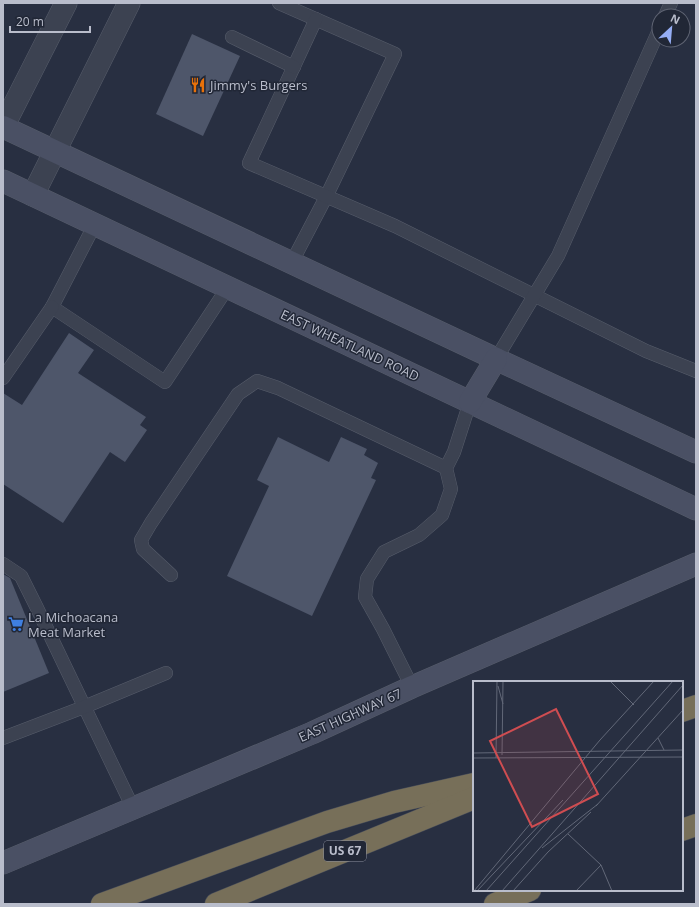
<svg xmlns="http://www.w3.org/2000/svg" width="699" height="907" font-family="'Open Sans',sans-serif">
<style>
.building{fill:#4e566a}
.lines{fill:none;stroke-linecap:round;stroke-linejoin:round}
.service-casing{stroke:#575d6b;stroke-width:14}
.tertiary-casing{stroke:#575d6b;stroke-width:23}
.secondary-casing{stroke:#575d6b;stroke-width:23}
.motorway-casing{stroke:#444a58;stroke-width:23}
.service{stroke:#3c4251;stroke-width:13}
.tertiary{stroke:#3c4251;stroke-width:22}
.secondary{stroke:#4a5064;stroke-width:22}
.motorway{stroke:#776f59;stroke-width:22}
.labels{text-anchor:middle;stroke-width:3;stroke-linejoin:round;paint-order:stroke}
.shield{fill:#212736;stroke:#8b909e;stroke-width:1}
.shield-label{font-size:12px;font-weight:bold;fill:#b9bdcb}
.poi-label{font-size:13px;fill:#b9bdcb;stroke:#212736;text-anchor:start}
.street-label{font-size:13px;fill:#b9bdcb;stroke:#212736}
.inset-road{fill:none;stroke:#626878;stroke-width:1}
.view{fill:#cf4d51;fill-opacity:0.15;stroke:#cf4d51;stroke-width:2}
.inset-edge{fill:none;stroke:#b9bdcb;stroke-width:2}
</style>
<rect width="100%" height="100%" fill="#282f41"/>
<!-- building -->
<g class="building">
<path d="M192,34L240,56L203,136L156,114Z"/>
<path d="M69,333L94,350L78,373L146,417L140,425L147,430L125,462L110,452L63,523L3,484V393L22,405Z"/>
<path d="M278,437L329,462L341,437L367,449L364,455L378,463L371,478L376,480L312,616L227,576L269,486L257,480Z"/>
<path d="M3,574L10,578L49,673L3,692Z"/>
</g>
<g class="lines">
<defs>
<g id="service">
<path d="M279,3L395,54L326,197L292,262"/>
<path d="M665,16L671,3"/>
<path d="M316,19L249,163L395,226L646,351L696,371"/>
<path d="M232,37L294,67"/>
<path d="M95,224L52,307L165,382L228,287"/>
<path d="M496,359L558,256L659,30"/>
<path d="M3,378L52,307"/>
<path d="M3,564L21,576L37,608L133,808"/>
<path d="M171,575L143,549L141,540L151,523L238,394L257,381L278,388L446,468"/>
<path d="M412,687L383,629L365,597L367,579L384,552L419,535L442,515L451,489L446,468L454,452L470,402"/>
<path d="M3,738L84,707L166,673"/>
</g>
<g id="tertiary">
<path d="M3,127L66,3"/>
<path d="M33,195L129,3"/>
</g>
<g id="secondary">
<path d="M3,127L496,359L696,452"/>
<path d="M3,181L696,509"/>
<path d="M470,402L496,359"/>
<path d="M3,863L312,733L412,687L696,564"/>
</g>
<g id="motorway">
<path d="M682,711L696,706"/>
<path d="M682,830L696,825"/>
<path d="M102,904L327,822L394,802L474,784"/>
<path d="M216,904L474,798"/>
<path d="M495,904L530,890"/>
</g>
</defs>
<!-- service casing -->
<use href="#service" class="service-casing"/>
<!-- tertiary casing -->
<use href="#tertiary" class="tertiary-casing"/>
<!-- secondary casing -->
<use href="#secondary" class="secondary-casing"/>
<!-- motorway casing -->
<use href="#motorway" class="motorway-casing"/>
<!-- service -->
<use href="#service" class="service"/>
<!-- tertiary -->
<use href="#tertiary" class="tertiary"/>
<!-- secondary -->
<use href="#secondary" class="secondary"/>
<!-- motorway -->
<use href="#motorway" class="motorway"/>
</g>
<!-- icons -->
<defs>
<symbol id="restaurant-bare" viewBox="-9 -9 18 18"><path d="M-5-6h1v4h1v-4h1v4h1v-4h1v5L-1.5 .5V6h-2V.5L-5-1ZM5-6V6H3V1.5H1.5Q1.5-4 5-6Z" fill="#e8710a" stroke="#212736" stroke-width="2.5" paint-order="stroke"/></symbol>
<symbol id="supermarket-bare" viewBox="-9 -9 18 18"><path d="M-6-5.5h2.5l.6 2H6L4.5 2H-2.5L-4.4-4H-6ZM-1.5 3.2a1.3 1.3 0 1 0 .1 0ZM3 3.2a1.3 1.3 0 1 0 .1 0Z" fill="#3f7fe0" stroke="#212736" stroke-width="2.5" paint-order="stroke"/></symbol>
</defs>
<g fill-rule="evenodd">
<use href="#restaurant-bare" x="187" y="74" width="22" height="22"/>
<use href="#supermarket-bare" x="5" y="613" width="22" height="22"/>
</g>
<g class="labels">
<!-- shield labels -->
<rect class="shield" x="324" y="841" width="42" height="20" rx="3"/>
<g class="shield-label">
<text x="345" y="855">US 67</text>
</g>
<!-- poi labels -->
<g class="poi-label">
<text x="210" y="90">Jimmy's Burgers</text>
<text x="28" y="622">La Michoacana<tspan x="28" dy="15">Meat Market</tspan></text>
</g>
<!-- street labels -->
<g class="street-label">
<text transform="translate(350 345) rotate(25)" y="5">EAST WHEATLAND ROAD</text>
<text transform="translate(350 715) rotate(-24)" y="5">EAST HIGHWAY 67</text>
</g>
</g>
<!-- overview -->
<g transform="translate(473 681)">
<rect width="210" height="210" fill="#282f41"/>
<path class="inset-road" d="M137,0L161,24M25,5L30,23M185,57L191,69M0,72L210,69M29,74L30,0M0,77L210,76M23,77L24,0M123,125L210,29M95,153L128,184L139,210M69,167L125,123M1,210L127,59L181,0M4,210L90,119M13,210L200,0M29,210L210,4M40,210L75,171L118,131M103,210L128,184"/>
<path class="view" d="M83,28L125,113L59,146L17,60Z"/>
<rect width="210" height="210" class="inset-edge"/>
</g>
<!-- border -->
<rect width="699" height="907" fill="none" stroke="#b9bdcb" stroke-width="8"/>
<!-- north arrow -->
<g transform="translate(671 28) rotate(26)"><circle r="19" fill="#212736" stroke="#5e6372"/>
<path d="M0-3L7 15L0 10L-7 15Z" fill="#95adf4"/>
<text y="-6" font-size="11" font-weight="bold" text-anchor="middle" fill="#b9bdcb">N</text>
</g>
<!-- scale -->
<path d="M10 26v6h80v-6" fill="none" stroke="#b9bdcb" stroke-width="2"/>
<text x="16" y="26" font-size="12" fill="#b9bdcb" stroke="#212736" stroke-width="3" paint-order="stroke">20 m</text>
</svg>
